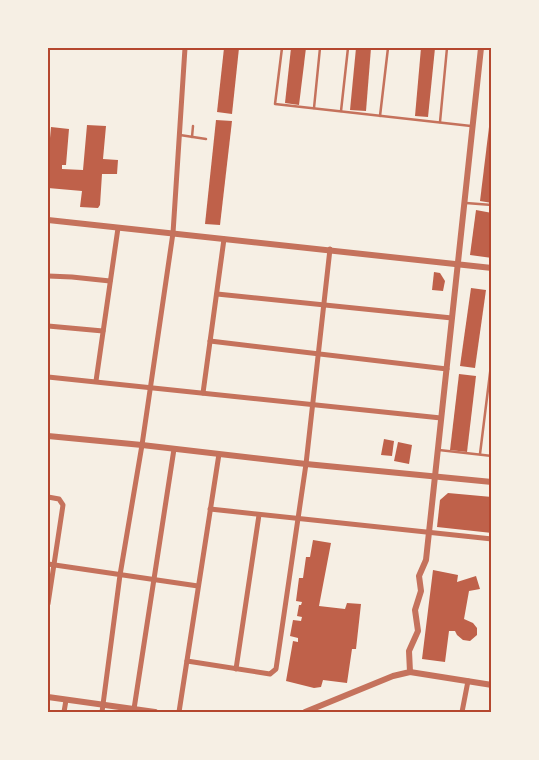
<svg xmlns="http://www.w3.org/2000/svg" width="539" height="760" font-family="Barlow,sans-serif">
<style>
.building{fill:#bf614a}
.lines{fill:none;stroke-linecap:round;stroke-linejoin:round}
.service{stroke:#c5725c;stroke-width:2.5}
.minor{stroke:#c5725c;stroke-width:5}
.tertiary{stroke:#c5725c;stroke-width:6}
.neatline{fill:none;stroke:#b5482f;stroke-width:2}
</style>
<rect width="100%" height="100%" fill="#f6efe4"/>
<!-- building -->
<g class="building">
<path d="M224,48H239L232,114L217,112Z"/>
<path d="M291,48H306L299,105L285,103Z"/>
<path d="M356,48H371L366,111L350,110Z"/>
<path d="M421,48H435L428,117L415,116Z"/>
<path d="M490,119L492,120V203L480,201Z"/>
<path d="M216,120L232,121L220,225L205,224Z"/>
<path d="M87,125L106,126L103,159L118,160L117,174H102L100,205L98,208L80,207L82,191L48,188V160L51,127L69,129L66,165H62V169L83,170Z"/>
<path d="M476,210L492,213V258L470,255Z"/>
<path d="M434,272L440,273L445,281L443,291L432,290Z"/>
<path d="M471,288L486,290L475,368L460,366Z"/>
<path d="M459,374L476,376L467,452L450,450Z"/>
<path d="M384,439L394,441L392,456L381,455Z"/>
<path d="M398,442L412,445L409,464L394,461Z"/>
<path d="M448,493L492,497V533L437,527L440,500Z"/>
<path d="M313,540L331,543L319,606L345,609L347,603L361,604L356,649H352L347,683L323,680L321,687L314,688L286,681L293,641L298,642V638L290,636L293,620L301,621L302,617L297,616L299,605H301L302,602L296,601L299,578H303L306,557H310Z"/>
<path d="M433,570L458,575L457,582L476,576L480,589L469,591L464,619L473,623L477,628V635L470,641L463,640L457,635L455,631H449L445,662L422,659Z"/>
</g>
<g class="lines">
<!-- service -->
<g class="service">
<path d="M282,48L275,104L471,126"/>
<path d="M314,108L320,48"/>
<path d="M341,111L348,48"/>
<path d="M380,116L388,48"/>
<path d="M440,122L447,48"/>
<path d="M180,135L206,139"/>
<path d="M192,137L193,126"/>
<path d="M466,203L492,205"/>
<path d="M439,450L492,456"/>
<path d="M480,454L492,357"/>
</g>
<!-- minor -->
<g class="minor">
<path d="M48,276L72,277L110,281"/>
<path d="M217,294L452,318"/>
<path d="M48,326L103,331"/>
<path d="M210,341L447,369"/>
<path d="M48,377L441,418"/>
<path d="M96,381L118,228"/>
<path d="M203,393L224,239"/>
<path d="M48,497L59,499L63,505L48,604"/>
<path d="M210,509L492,539"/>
<path d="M48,564L198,586"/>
<path d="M187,661L270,674L276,669L306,464L330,249"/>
<path d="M236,669L259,515"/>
<path d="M134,709L174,449"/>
<path d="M64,712L66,700"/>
<path d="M102,712L120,575L142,445L173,233L185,48"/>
<path d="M179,712L219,454"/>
<path d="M462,712L468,681"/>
</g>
<!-- tertiary -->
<g class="tertiary">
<path d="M48,220L492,268"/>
<path d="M48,436L142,445L306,464L492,482"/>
<path d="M410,672L492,685"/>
<path d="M48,697L155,712"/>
<path d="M305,712L393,676L410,672L409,651L418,631L415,610L421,591L419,576L426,560L481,48"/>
</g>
</g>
<!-- border -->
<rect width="539" height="760" fill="none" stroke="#f6efe4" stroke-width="98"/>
<rect x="49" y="49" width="441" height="662" class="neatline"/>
</svg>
